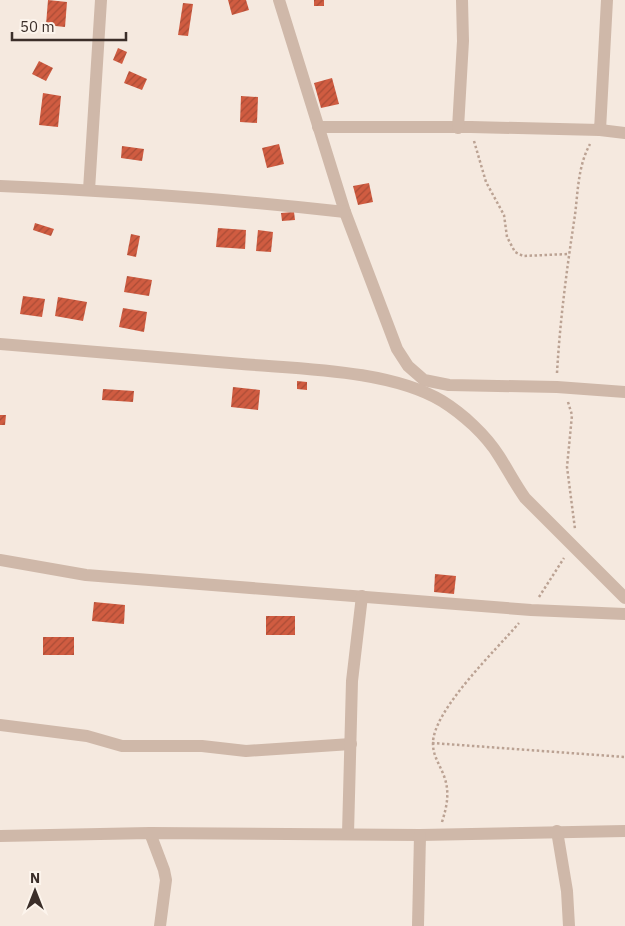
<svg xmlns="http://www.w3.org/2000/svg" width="625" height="926" font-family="'IBM Plex Sans',sans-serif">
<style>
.building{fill:url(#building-hatch)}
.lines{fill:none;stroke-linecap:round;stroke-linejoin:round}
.path{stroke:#bba293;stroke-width:2.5;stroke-dasharray:2.5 2.5;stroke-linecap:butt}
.minor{stroke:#cfb8a9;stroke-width:12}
</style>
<defs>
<pattern id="building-hatch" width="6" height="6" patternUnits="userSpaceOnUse" patternTransform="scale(1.25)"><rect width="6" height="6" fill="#d05c41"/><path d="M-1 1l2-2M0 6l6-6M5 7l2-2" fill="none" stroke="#aa4c36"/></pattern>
</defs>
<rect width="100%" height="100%" fill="#f5e9df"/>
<!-- building -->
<g class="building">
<path d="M48,0L67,2L65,27L46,25Z"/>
<path d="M228,0H246L249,10L232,15Z"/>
<rect x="314" y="0" width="10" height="6"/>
<path d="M183,3L193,4L188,36L178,35Z"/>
<path d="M118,48L127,52L122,64L113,60Z"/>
<path d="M39,61L53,68L46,81L32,74Z"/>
<path d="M129,71L147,79L142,90L124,83Z"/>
<path d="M332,78L339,104L321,108L314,83Z"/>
<path d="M43,93L61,96L58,127L39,125Z"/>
<path d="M241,96L258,97L257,123L240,122Z"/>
<path d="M279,144L284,164L267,168L262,148Z"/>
<path d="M122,146L144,149L142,161L121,158Z"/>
<path d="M369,183L373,202L358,205L353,186Z"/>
<path d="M294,212L295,220L282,221L281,213Z"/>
<path d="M35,223L54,229L51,236L33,230Z"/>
<path d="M218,228L246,230L245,249L216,247Z"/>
<path d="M258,230L273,232L271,252L256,251Z"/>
<path d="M131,234L140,236L136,257L127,255Z"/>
<path d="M127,276L152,280L149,296L124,292Z"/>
<path d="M23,296L45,299L42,317L20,314Z"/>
<path d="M58,297L87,302L83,321L55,316Z"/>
<path d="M123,308L147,312L144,332L119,327Z"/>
<path d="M297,381L307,382V390L297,389Z"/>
<path d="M233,387L260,390L258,410L231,407Z"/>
<path d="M103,389L134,391L133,402L102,400Z"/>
<path d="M0,415H6L5,425H0Z"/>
<path d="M435,574L456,576L454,594L434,592Z"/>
<path d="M94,602L125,605L124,624L92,621Z"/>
<rect x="266" y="616" width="29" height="19"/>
<rect x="43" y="637" width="31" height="18"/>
</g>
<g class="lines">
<!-- path -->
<g class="path">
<path d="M474,141L486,182L504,215L507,237L515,252L523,256L568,254"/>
<path d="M557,373C560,320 567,267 575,215C578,191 578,166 590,144"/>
<path d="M568,402L572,415L567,467L575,529"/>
<path d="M539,597L564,558"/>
<path d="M432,743L625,757"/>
<path d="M442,822C447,806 450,792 444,776C440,765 433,756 433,744C432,711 497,649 519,623"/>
</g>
<!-- minor -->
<g class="minor">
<path d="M279,0L345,212L397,349L408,366L424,380L449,385L557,387L625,392"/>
<path d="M318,127H471L600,130L607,0"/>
<path d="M458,128L463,41L462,0"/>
<path d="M600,130L625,133"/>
<path d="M0,186C115,191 230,199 345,212"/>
<path d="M89,190L101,0"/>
<path d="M0,344C81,351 161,357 242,364C302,369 391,370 442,401C463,414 486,435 499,456C508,470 515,484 525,498L625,598"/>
<path d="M0,560L86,575L531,610L625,614"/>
<path d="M0,725L87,736L122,746H202L246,751L351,744"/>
<path d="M557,831L567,891L569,926"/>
<path d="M150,833L164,870L166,880L160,926"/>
<path d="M348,834L352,681L362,596"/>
<path d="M0,836L150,833L420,835L625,831"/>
<path d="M418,926L420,835"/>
</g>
</g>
<!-- north arrow -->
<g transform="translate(35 891)" stroke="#fcf4ec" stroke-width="4" paint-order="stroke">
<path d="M0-4L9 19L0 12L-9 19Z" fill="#3b2e29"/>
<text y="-8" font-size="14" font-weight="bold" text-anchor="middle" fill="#3b2e29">N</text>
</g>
<!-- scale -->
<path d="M12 32v8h114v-8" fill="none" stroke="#3b2e29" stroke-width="2.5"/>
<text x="20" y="32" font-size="15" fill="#3b2e29" stroke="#fcf4ec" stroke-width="4" paint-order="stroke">50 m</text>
</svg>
